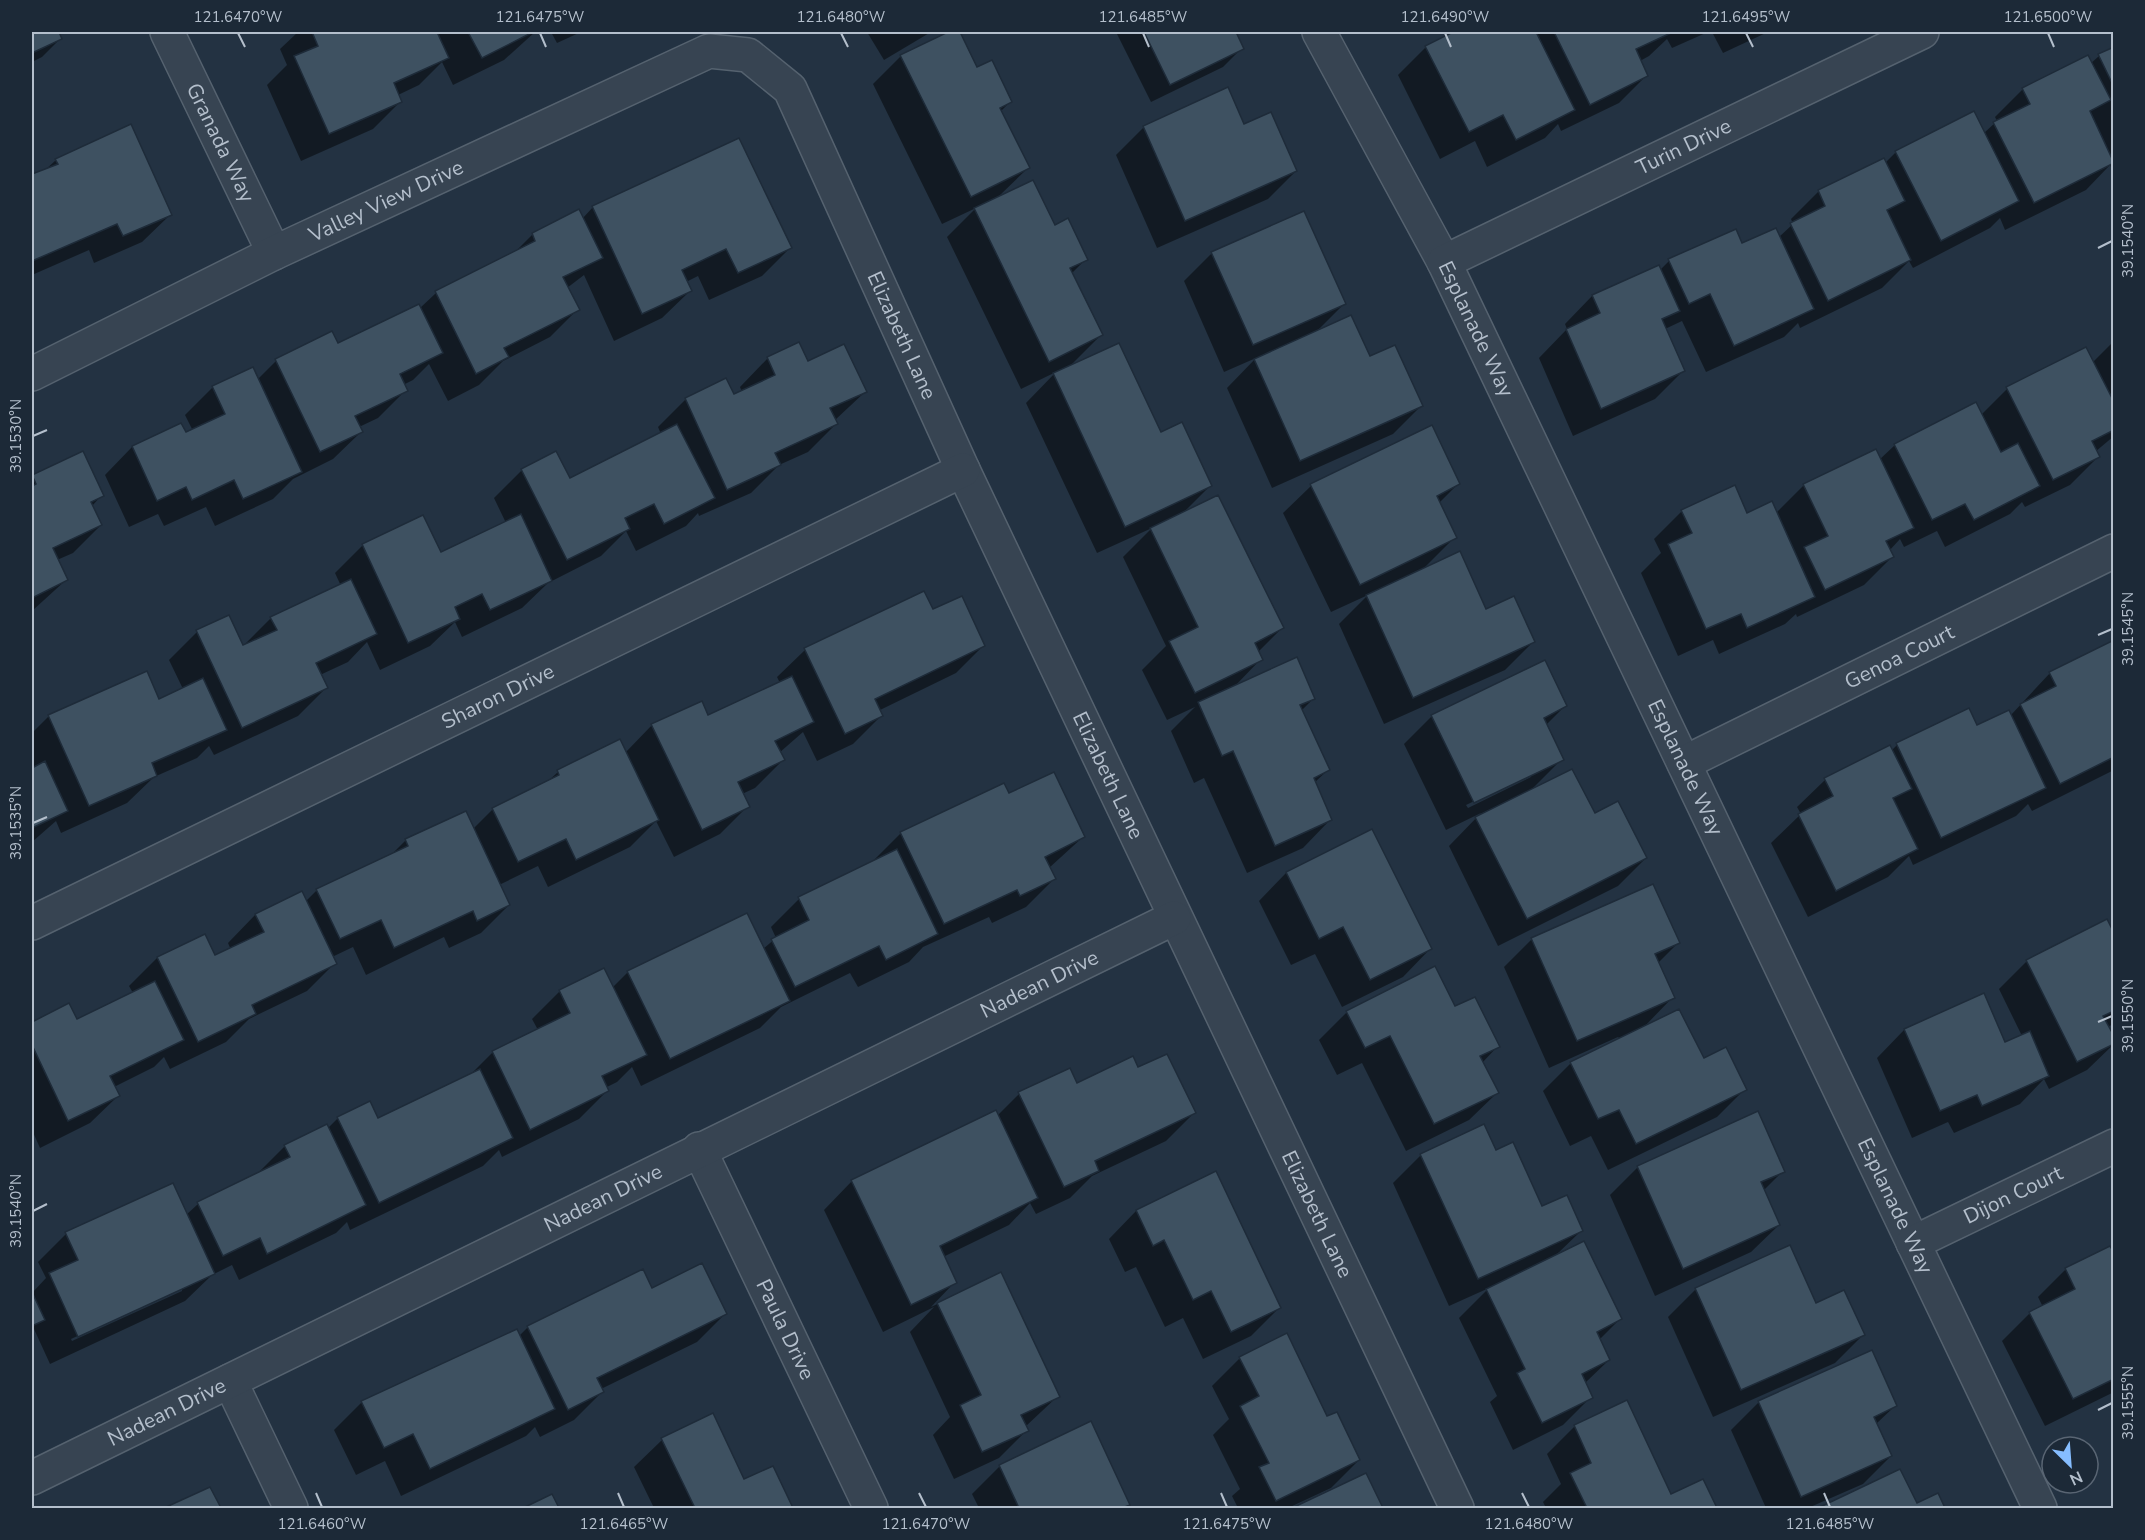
<svg xmlns="http://www.w3.org/2000/svg" width="2145" height="1540" font-family="'Nunito Sans',sans-serif">
<style>
.shadow{fill:#0007;fill-rule:evenodd}
.building{fill:#3e5161;stroke:#1e2b39;stroke-width:1.5}
.lines{fill:none;stroke-linecap:round;stroke-linejoin:round}
.minor-casing{stroke:#55626f;stroke-width:36}
.minor{stroke:#374452;stroke-width:33}
.ticks{fill:none;stroke:#b4bfcc;stroke-width:2}
.labels{text-anchor:middle;stroke-width:4.5;stroke-linejoin:round;paint-order:stroke}
.street-label{font-size:21px;fill:#b4bfcc;stroke:#1c2937}
.neatline{fill:none;stroke:#b4bfcc;stroke-width:2}
.ticks-label{font-size:15px;text-anchor:middle;fill:#b4bfcc}
</style>
<rect width="100%" height="100%" fill="#233242"/>
<!-- shadow -->
<g class="shadow">
<path d="M32,32H57L61,38L42,57L32,62Z"/>
<path d="M298,32H535L504,60L453,85L442,62L419,85L398,95L401,101L373,129L301,161L267,85L287,65L280,49Z"/>
<path d="M551,32H581L557,43Z"/>
<path d="M867,32H931L884,60Z"/>
<path d="M951,32H958L976,69L1010,102L1000,112L1028,168L998,197L1054,227L1086,259L1071,274L1101,335L1069,367L1160,434L1210,486L1183,513L1282,628L1258,652L1261,659L1234,687L1313,699L1301,711L1328,770L1314,783L1330,820L1303,848L1247,873L1204,778L1194,783L1171,731L1195,707L1167,720L1142,670L1166,646L1123,557L1152,528L1097,553L1026,403L1056,372L1021,389L947,237L976,208L942,224L873,84L901,56Z"/>
<path d="M1116,32H1234L1242,48L1223,67L1151,102Z"/>
<path d="M1457,32H1708L1672,48L1667,39L1649,56L1640,61L1647,75L1619,103L1561,131L1558,124L1545,138L1487,167L1475,141L1440,159L1398,75L1426,47Z"/>
<path d="M1712,32H1768L1723,53Z"/>
<path d="M2114,48V173L2110,165L2086,190L2005,230L2000,218L1990,228L1913,268L1909,261L1882,288L1800,328L1798,323L1784,337L1706,372L1682,321L1665,329L1683,371L1655,399L1573,436L1539,358L1567,329L1565,324L1592,296L1658,267L1660,270L1669,261L1735,231L1741,245L1779,237L1793,224L1791,219L1819,191L1885,163L1896,152L1984,133L1997,121L1995,117L2023,89L2090,64L2099,56Z"/>
<path d="M1227,89L1244,126L1296,171L1268,199L1157,248L1116,155L1143,128Z"/>
<path d="M56,160L170,215L142,242L94,263L89,250L32,275V177L44,171Z"/>
<path d="M593,207L790,248L762,276L709,300L698,276L686,282L690,291L662,318L614,341L584,275L567,288L578,309L550,337L503,361L479,385L448,401L429,364L413,380L403,385L406,390L378,418L359,427L361,432L333,459L293,479L273,499L215,526L206,507L164,526L158,514L129,527L105,475L132,447L180,425L185,434L193,431L185,415L213,387L258,379L276,361L338,345L420,308L436,293L514,253L533,234L582,219Z"/>
<path d="M1212,253L1344,304L1316,332L1369,358L1421,406L1393,434L1272,488L1227,388L1256,358L1224,372L1184,281Z"/>
<path d="M2114,341V436L2095,452L2098,457L2070,485L2025,507L2022,502L2010,514L1945,547L1937,531L1904,547L1900,539L1889,551L1892,557L1864,585L1797,617L1796,614L1785,624L1719,654L1713,640L1678,656L1641,573L1661,553L1654,539L1682,511L1746,515L1776,513L1804,485L1879,460L1895,445L1981,415L2007,389L2092,363Z"/>
<path d="M798,344L807,363L865,392L834,421L836,424L808,452L779,465L751,493L699,516L698,513L686,526L636,551L626,531L601,556L548,583L522,608L462,637L455,622L430,646L380,670L367,642L348,662L320,675L326,688L298,716L214,755L209,746L197,758L154,777L127,803L61,833L56,821L32,842V733L49,716L158,701L183,689L169,660L197,632L242,647L271,618L341,586L335,573L363,545L440,554L506,523L494,498L522,470L556,453L569,480L661,434L658,427L686,399L733,396L742,392L740,387L767,359Z"/>
<path d="M33,476L102,495L92,506L101,525L73,553L57,560L66,580L32,611Z"/>
<path d="M1458,484L1439,503L1455,537L1422,570L1533,642L1505,670L1384,724L1339,624L1368,595L1331,612L1283,513L1311,486Z"/>
<path d="M932,611L984,645L956,673L878,711L881,716L853,744L817,761L803,732L779,753L783,760L755,788L742,794L748,806L720,834L674,857L656,821L630,847L548,887L538,866L499,885L509,905L481,933L449,948L444,937L366,975L353,947L332,957L335,963L307,991L249,1019L226,1042L170,1069L164,1057L154,1067L114,1087L118,1096L90,1123L40,1148L32,1130V1023L69,1005L77,1021L133,993L129,986L157,958L205,936L215,957L231,950L228,943L255,915L301,893L305,902L317,890L390,856L406,840L473,829L493,809L547,782L558,772L625,753L652,725L708,717L780,683L777,677L805,650Z"/>
<path d="M2114,643V770L2032,811L2028,804L2016,816L1913,865L1909,856L1888,877L1808,917L1771,843L1801,814L1797,807L1825,780L1891,751L1897,745L1976,727L2010,716L2050,673Z"/>
<path d="M1565,706L1546,725L1562,759L1531,790L1594,815L1646,858L1618,886L1498,946L1449,846L1481,813L1446,830L1404,744L1432,716ZM1531,774V777L1468,808L1466,805Z"/>
<path d="M1008,795L1083,837L1049,868L1054,879L1026,907L992,923L989,917L923,947L909,962L858,987L850,973L781,1007L760,1028L641,1086L632,1067L617,1082L605,1088L607,1091L579,1119L502,1157L499,1150L483,1166L350,1230L347,1222L336,1233L239,1280L232,1265L212,1275L185,1301L50,1364L34,1329L32,1331V1293L46,1278L38,1262L66,1234L172,1185L186,1215L198,1204L257,1174L285,1146L328,1128L338,1118L369,1103L377,1120L469,1076L493,1052L538,1030L532,1019L560,991L612,988L628,972L763,949L776,938L771,927L799,899L873,861L901,833ZM182,1288V1291L72,1341L71,1339Z"/>
<path d="M1286,873L1430,949L1403,977L1342,1007L1315,954L1291,965L1259,901Z"/>
<path d="M2114,937V1024L2107,1027L2114,1044L2087,1070L2049,1089L2044,1079L2020,1104L1954,1133L1948,1122L1912,1138L1877,1058L1904,1030L1983,995L2004,1044L2022,1036L1999,989L2027,961Z"/>
<path d="M1532,939L1678,943L1658,963L1673,997L1643,1028L1703,1060L1745,1089L1717,1117L1608,1170L1591,1136L1570,1146L1543,1091L1571,1063L1620,1039L1618,1037L1549,1068L1504,967Z"/>
<path d="M1454,1008L1498,1046L1482,1063L1497,1093L1469,1120L1406,1151L1362,1063L1337,1075L1319,1040L1347,1012Z"/>
<path d="M1137,1069L1194,1113L1166,1141L1092,1176L1070,1198L1036,1214L1030,1203L1009,1225L943,1257L955,1282L931,1307L1000,1274L1058,1396L1025,1427L1027,1430L999,1458L954,1479L933,1435L950,1417L910,1332L934,1307L883,1332L824,1210L851,1182L995,1112L997,1116L1019,1094L1076,1085Z"/>
<path d="M1495,1152L1542,1208L1581,1231L1555,1256L1620,1319L1599,1340L1609,1360L1585,1383L1591,1397L1563,1425L1513,1450L1490,1402L1497,1396L1459,1318L1489,1288L1449,1306L1393,1183L1421,1155Z"/>
<path d="M1638,1167L1783,1171L1763,1191L1779,1225L1751,1252L1655,1296L1610,1195Z"/>
<path d="M1136,1211L1279,1308L1251,1336L1203,1359L1183,1318L1165,1327L1136,1267L1125,1272L1109,1239Z"/>
<path d="M2114,1252V1392L2045,1426L2002,1341L2030,1313L2043,1307L2038,1297L2066,1269Z"/>
<path d="M1696,1289L1815,1305L1863,1335L1835,1363L1713,1417L1668,1317Z"/>
<path d="M651,1290L725,1314L697,1342L601,1389L602,1392L574,1420L540,1437L535,1427L526,1436L401,1496L385,1461L356,1475L334,1430L362,1402L519,1336L528,1327Z"/>
<path d="M1240,1358L1326,1418L1359,1460L1331,1488L1288,1508H1238L1232,1496L1240,1489L1213,1435L1229,1419L1212,1386Z"/>
<path d="M1759,1402L1895,1406L1876,1424L1891,1456L1863,1484L1808,1508H1766L1731,1430Z"/>
<path d="M1575,1426L1670,1496L1702,1481L1715,1508H1546L1543,1502L1561,1484L1547,1454Z"/>
<path d="M662,1440L744,1481L772,1468L791,1508H654L634,1467Z"/>
<path d="M1000,1466L1128,1504L1124,1508H979L972,1494Z"/>
<path d="M1899,1471L1916,1505L1937,1495L1944,1508H1821Z"/>
<path d="M1366,1475L1382,1508H1295Z"/>
<path d="M210,1489L219,1508H168Z"/>
</g>
<!-- building -->
<g class="building">
<path d="M32,32H59L62,39L32,53Z"/>
<path d="M312,32H437L449,58L394,83L402,102L329,134L294,56L318,46Z"/>
<path d="M468,32H533L482,58Z"/>
<path d="M948,32H960L977,67L992,60L1012,102L1000,108L1030,168L971,197L900,55Z"/>
<path d="M1144,32H1236L1244,49L1170,85Z"/>
<path d="M1453,32H1536L1575,110L1516,140L1503,115L1469,132L1425,46Z"/>
<path d="M1554,32H1673L1636,49L1648,76L1590,105Z"/>
<path d="M2114,47V87L2098,54Z"/>
<path d="M2088,55L2111,100L2090,111L2114,163L2034,203L1993,122L2030,104L2022,88Z"/>
<path d="M1228,87L1244,124L1271,112L1297,171L1185,221L1143,126Z"/>
<path d="M1974,111L2019,201L1941,241L1895,151Z"/>
<path d="M131,124L172,215L123,236L117,224L32,261V174L58,164L55,159Z"/>
<path d="M739,138L792,248L738,273L726,249L682,270L692,291L642,314L592,206Z"/>
<path d="M1884,158L1905,201L1887,210L1911,260L1828,301L1790,223L1825,206L1818,190Z"/>
<path d="M1033,180L1055,225L1068,218L1088,260L1070,268L1103,335L1049,362L974,208Z"/>
<path d="M579,209L603,258L563,277L580,310L504,348L509,357L476,374L435,291L535,241L532,233Z"/>
<path d="M1304,211L1346,304L1253,345L1211,252Z"/>
<path d="M1776,228L1814,309L1734,346L1710,294L1689,304L1668,259L1736,229L1742,243Z"/>
<path d="M1659,265L1680,311L1662,319L1685,371L1601,409L1566,329L1600,313L1592,295Z"/>
<path d="M419,304L443,353L400,374L408,391L355,416L363,432L320,452L275,359L332,331L338,343Z"/>
<path d="M1351,315L1370,356L1395,345L1423,406L1300,461L1254,359Z"/>
<path d="M799,342L808,361L844,344L867,392L830,408L838,424L775,453L781,465L727,490L685,398L726,378L734,394L775,375L767,357Z"/>
<path d="M1119,343L1161,432L1182,422L1212,486L1125,527L1053,373Z"/>
<path d="M2086,347L2114,402V430L2092,441L2100,457L2053,480L2006,387Z"/>
<path d="M253,367L302,472L243,499L234,480L192,500L186,487L157,501L132,446L181,423L186,432L225,414L212,386Z"/>
<path d="M1976,402L2001,452L2018,443L2040,486L1974,520L1965,504L1932,520L1894,444Z"/>
<path d="M677,424L715,498L664,524L654,504L625,518L630,529L567,560L521,469L556,451L570,478Z"/>
<path d="M1432,425L1460,484L1437,496L1457,538L1360,585L1310,484Z"/>
<path d="M1876,449L1914,528L1886,541L1894,557L1825,590L1804,547L1828,536L1803,484Z"/>
<path d="M83,451L104,496L91,502L102,525L53,548L68,580L32,598V486L36,484L32,475Z"/>
<path d="M1735,485L1747,513L1772,501L1815,597L1747,628L1741,614L1706,629L1668,544L1692,533L1681,510Z"/>
<path d="M1218,495L1284,628L1255,643L1263,660L1195,693L1169,641L1198,627L1150,528Z"/>
<path d="M521,514L552,581L490,610L482,594L455,607L460,619L408,643L362,544L423,515L441,552Z"/>
<path d="M1460,551L1486,609L1514,596L1535,642L1413,698L1366,595Z"/>
<path d="M351,579L377,634L316,663L328,688L242,728L196,630L229,615L243,645L277,630L270,617Z"/>
<path d="M924,591L933,609L962,596L985,646L875,699L883,716L845,734L804,648Z"/>
<path d="M2114,640V757L2060,784L2020,704L2056,686L2049,672Z"/>
<path d="M1297,657L1315,699L1300,705L1330,770L1314,778L1332,820L1275,846L1233,751L1222,756L1198,702Z"/>
<path d="M1545,660L1567,706L1544,718L1564,760L1474,803L1431,715Z"/>
<path d="M147,671L159,699L203,678L227,730L152,763L157,776L89,806L48,715Z"/>
<path d="M792,676L814,722L775,741L785,760L738,782L750,807L702,830L651,724L702,701L708,715Z"/>
<path d="M1969,708L1977,725L2009,710L2046,788L1941,838L1896,743Z"/>
<path d="M620,739L659,820L576,860L566,839L518,862L492,808L559,775L557,770Z"/>
<path d="M1890,745L1912,789L1893,798L1918,849L1836,891L1798,814L1833,796L1824,778Z"/>
<path d="M45,761L68,811L32,828V768Z"/>
<path d="M1572,769L1595,813L1618,801L1647,858L1527,919L1475,817Z"/>
<path d="M1054,772L1085,837L1045,857L1056,879L1020,896L1017,890L944,924L900,832L1004,783L1009,793Z"/>
<path d="M466,811L510,905L477,921L473,911L394,948L381,920L340,939L316,889L408,846L405,839Z"/>
<path d="M1372,829L1432,949L1370,980L1343,927L1319,939L1286,872Z"/>
<path d="M897,849L938,934L886,960L879,946L795,987L771,939L809,920L798,897Z"/>
<path d="M1653,884L1680,943L1655,954L1675,998L1577,1041L1531,938Z"/>
<path d="M302,891L337,964L252,1005L256,1014L198,1042L157,957L205,934L215,955L264,932L255,914Z"/>
<path d="M747,913L790,1001L670,1059L627,971Z"/>
<path d="M2107,919L2114,933V1011L2103,1016L2114,1036V1044L2077,1062L2026,960Z"/>
<path d="M1435,966L1455,1006L1475,997L1500,1047L1480,1056L1499,1093L1434,1124L1390,1036L1365,1048L1346,1011Z"/>
<path d="M604,968L647,1055L602,1076L609,1091L530,1130L492,1051L570,1013L559,990Z"/>
<path d="M155,981L184,1040L110,1076L120,1096L68,1121L32,1045V1022L69,1003L77,1019Z"/>
<path d="M1984,993L2005,1042L2030,1031L2049,1076L1982,1106L1977,1095L1940,1111L1904,1029Z"/>
<path d="M1679,1009L1704,1058L1726,1047L1747,1090L1636,1144L1619,1110L1598,1119L1570,1062Z"/>
<path d="M1167,1054L1196,1113L1095,1161L1099,1171L1064,1187L1018,1092L1070,1068L1077,1083L1133,1056L1138,1067Z"/>
<path d="M480,1069L513,1138L379,1203L337,1117L370,1101L378,1118Z"/>
<path d="M996,1110L1038,1198L940,1246L957,1283L911,1305L851,1180Z"/>
<path d="M1758,1111L1785,1172L1761,1182L1780,1225L1683,1269L1637,1166Z"/>
<path d="M327,1124L366,1205L267,1254L260,1238L223,1256L197,1202L290,1157L284,1145Z"/>
<path d="M1484,1124L1496,1150L1513,1142L1542,1206L1567,1195L1583,1231L1478,1279L1420,1154Z"/>
<path d="M1216,1171L1281,1308L1231,1332L1211,1291L1193,1300L1164,1240L1153,1246L1136,1210Z"/>
<path d="M173,1183L215,1274L78,1337L49,1273L78,1260L65,1232Z"/>
<path d="M1584,1241L1622,1319L1597,1332L1610,1360L1582,1374L1593,1398L1542,1423L1517,1373L1525,1369L1486,1289Z"/>
<path d="M1790,1245L1816,1303L1844,1290L1865,1335L1741,1390L1695,1288Z"/>
<path d="M2110,1246L2114,1253V1379L2073,1399L2029,1312L2075,1289L2065,1268Z"/>
<path d="M702,1263L727,1314L597,1378L604,1392L568,1410L527,1326L643,1269L652,1288Z"/>
<path d="M1001,1272L1060,1397L1021,1415L1029,1431L982,1452L960,1405L981,1395L937,1303Z"/>
<path d="M32,1292L45,1320L32,1326Z"/>
<path d="M517,1329L555,1409L430,1469L413,1434L384,1448L361,1401Z"/>
<path d="M1287,1333L1327,1416L1337,1412L1360,1460L1276,1501L1259,1467L1269,1463L1240,1406L1259,1396L1239,1357Z"/>
<path d="M1872,1350L1897,1406L1874,1417L1892,1456L1801,1497L1758,1401Z"/>
<path d="M1627,1400L1671,1494L1703,1479L1717,1508H1587L1570,1473L1591,1463L1574,1425Z"/>
<path d="M713,1413L744,1479L773,1466L793,1508H695L661,1438Z"/>
<path d="M1091,1421L1130,1505L1122,1508H1019L999,1465Z"/>
<path d="M1900,1469L1917,1503L1938,1493L1945,1508H1818Z"/>
<path d="M1366,1473L1383,1508H1292Z"/>
<path d="M210,1487L221,1508H164Z"/>
<path d="M552,1494L559,1508H523Z"/>
</g>
<g class="lines">
<defs>
<g id="minor">
<path id="s1" d="M167,32L274,253"/>
<path id="s2" d="M1319,32L1444,262L2040,1508"/>
<path id="s3" d="M1444,262L1922,32"/>
<path id="s4" d="M32,374L274,253L709,51L748,55L790,89L963,470L1457,1508"/>
<path id="s5" d="M1684,763L2114,551"/>
<path id="s6" d="M32,923L963,470"/>
<path id="s7" d="M699,1149L871,1508"/>
<path id="s8" d="M1913,1243L2114,1146"/>
<path d="M230,1381L291,1508"/>
<path id="s9" d="M32,1478L1174,918"/>
</g>
</defs>
<!-- minor casing -->
<use href="#minor" class="minor-casing"/>
<!-- minor -->
<use href="#minor" class="minor"/>
</g>
<!-- ticks -->
<path class="ticks" d="M238,33L245,47M540,33L546,47M841,33L848,47M1143,33L1149,47M1445,33L1451,47M1746,33L1753,47M2048,33L2054,47M2098,248L2112,241M33,436L47,430M2098,635L2112,629M33,823L47,817M2098,1022L2112,1016M33,1211L47,1204M2098,1410L2112,1403M316,1493L322,1507M618,1493L624,1507M919,1493L926,1507M1221,1493L1227,1507M1522,1493L1529,1507M1824,1493L1830,1507"/>
<g class="labels">
<!-- street labels -->
<g class="street-label">
<text dy="7" stroke="none"><textPath href="#s1" startOffset="123">Granada Way</textPath></text>
<text dy="7" stroke="none"><textPath href="#s3" startOffset="266">Turin Drive</textPath></text>
<text dy="7" stroke="none"><textPath href="#s4" startOffset="394">Valley View Drive</textPath></text>
<text dy="7" stroke="none"><textPath href="#s2" startOffset="336">Esplanade Way</textPath></text>
<text dy="7" stroke="none"><textPath href="#s4" startOffset="1114">Elizabeth Lane</textPath></text>
<text dy="7" stroke="none"><textPath href="#s5" startOffset="240">Genoa Court</textPath></text>
<text dy="7" stroke="none"><textPath href="#s6" startOffset="518">Sharon Drive</textPath></text>
<text dy="7" stroke="none"><textPath href="#s2" startOffset="822">Esplanade Way</textPath></text>
<text dy="7" stroke="none"><textPath href="#s4" startOffset="1600">Elizabeth Lane</textPath></text>
<text dy="7" stroke="none"><textPath href="#s9" startOffset="1122">Nadean Drive</textPath></text>
<text dy="7" stroke="none"><textPath href="#s8" startOffset="111">Dijon Court</textPath></text>
<text dy="7" stroke="none"><textPath href="#s9" startOffset="636">Nadean Drive</textPath></text>
<text dy="7" stroke="none"><textPath href="#s2" startOffset="1308">Esplanade Way</textPath></text>
<text dy="7" stroke="none"><textPath href="#s4" startOffset="2086">Elizabeth Lane</textPath></text>
<text dy="7" stroke="none"><textPath href="#s7" startOffset="200">Paula Drive</textPath></text>
<text dy="7" stroke="none"><textPath href="#s9" startOffset="150">Nadean Drive</textPath></text>
</g>
</g>
<!-- border -->
<rect width="2145" height="1540" fill="none" stroke="#1c2937" stroke-width="66"/>
<!-- north arrow -->
<g transform="translate(2070 1465) rotate(155)"><circle r="28" fill="#1c2937" stroke="#596573" stroke-width="1.5"/>
<path d="M0-4.5L10 22L0 15L-10 22Z" fill="#86bdff"/>
<text y="-9" font-size="16" font-weight="bold" text-anchor="middle" fill="#b4bfcc">N</text>
</g>
<rect x="33" y="33" width="2079" height="1474" class="neatline"/>
<g class="ticks-label">
<text x="238" y="22">121.6470°W</text>
<text x="540" y="22">121.6475°W</text>
<text x="841" y="22">121.6480°W</text>
<text x="1143" y="22">121.6485°W</text>
<text x="1445" y="22">121.6490°W</text>
<text x="1746" y="22">121.6495°W</text>
<text x="2048" y="22">121.6500°W</text>
<text transform="translate(2128 241) rotate(-90)" y="5">39.1540°N</text>
<text transform="translate(16 436) rotate(-90)" y="5">39.1530°N</text>
<text transform="translate(2128 629) rotate(-90)" y="5">39.1545°N</text>
<text transform="translate(16 823) rotate(-90)" y="5">39.1535°N</text>
<text transform="translate(2128 1016) rotate(-90)" y="5">39.1550°N</text>
<text transform="translate(16 1211) rotate(-90)" y="5">39.1540°N</text>
<text transform="translate(2128 1403) rotate(-90)" y="5">39.1555°N</text>
<text x="322" y="1529">121.6460°W</text>
<text x="624" y="1529">121.6465°W</text>
<text x="926" y="1529">121.6470°W</text>
<text x="1227" y="1529">121.6475°W</text>
<text x="1529" y="1529">121.6480°W</text>
<text x="1830" y="1529">121.6485°W</text>
</g>
</svg>
